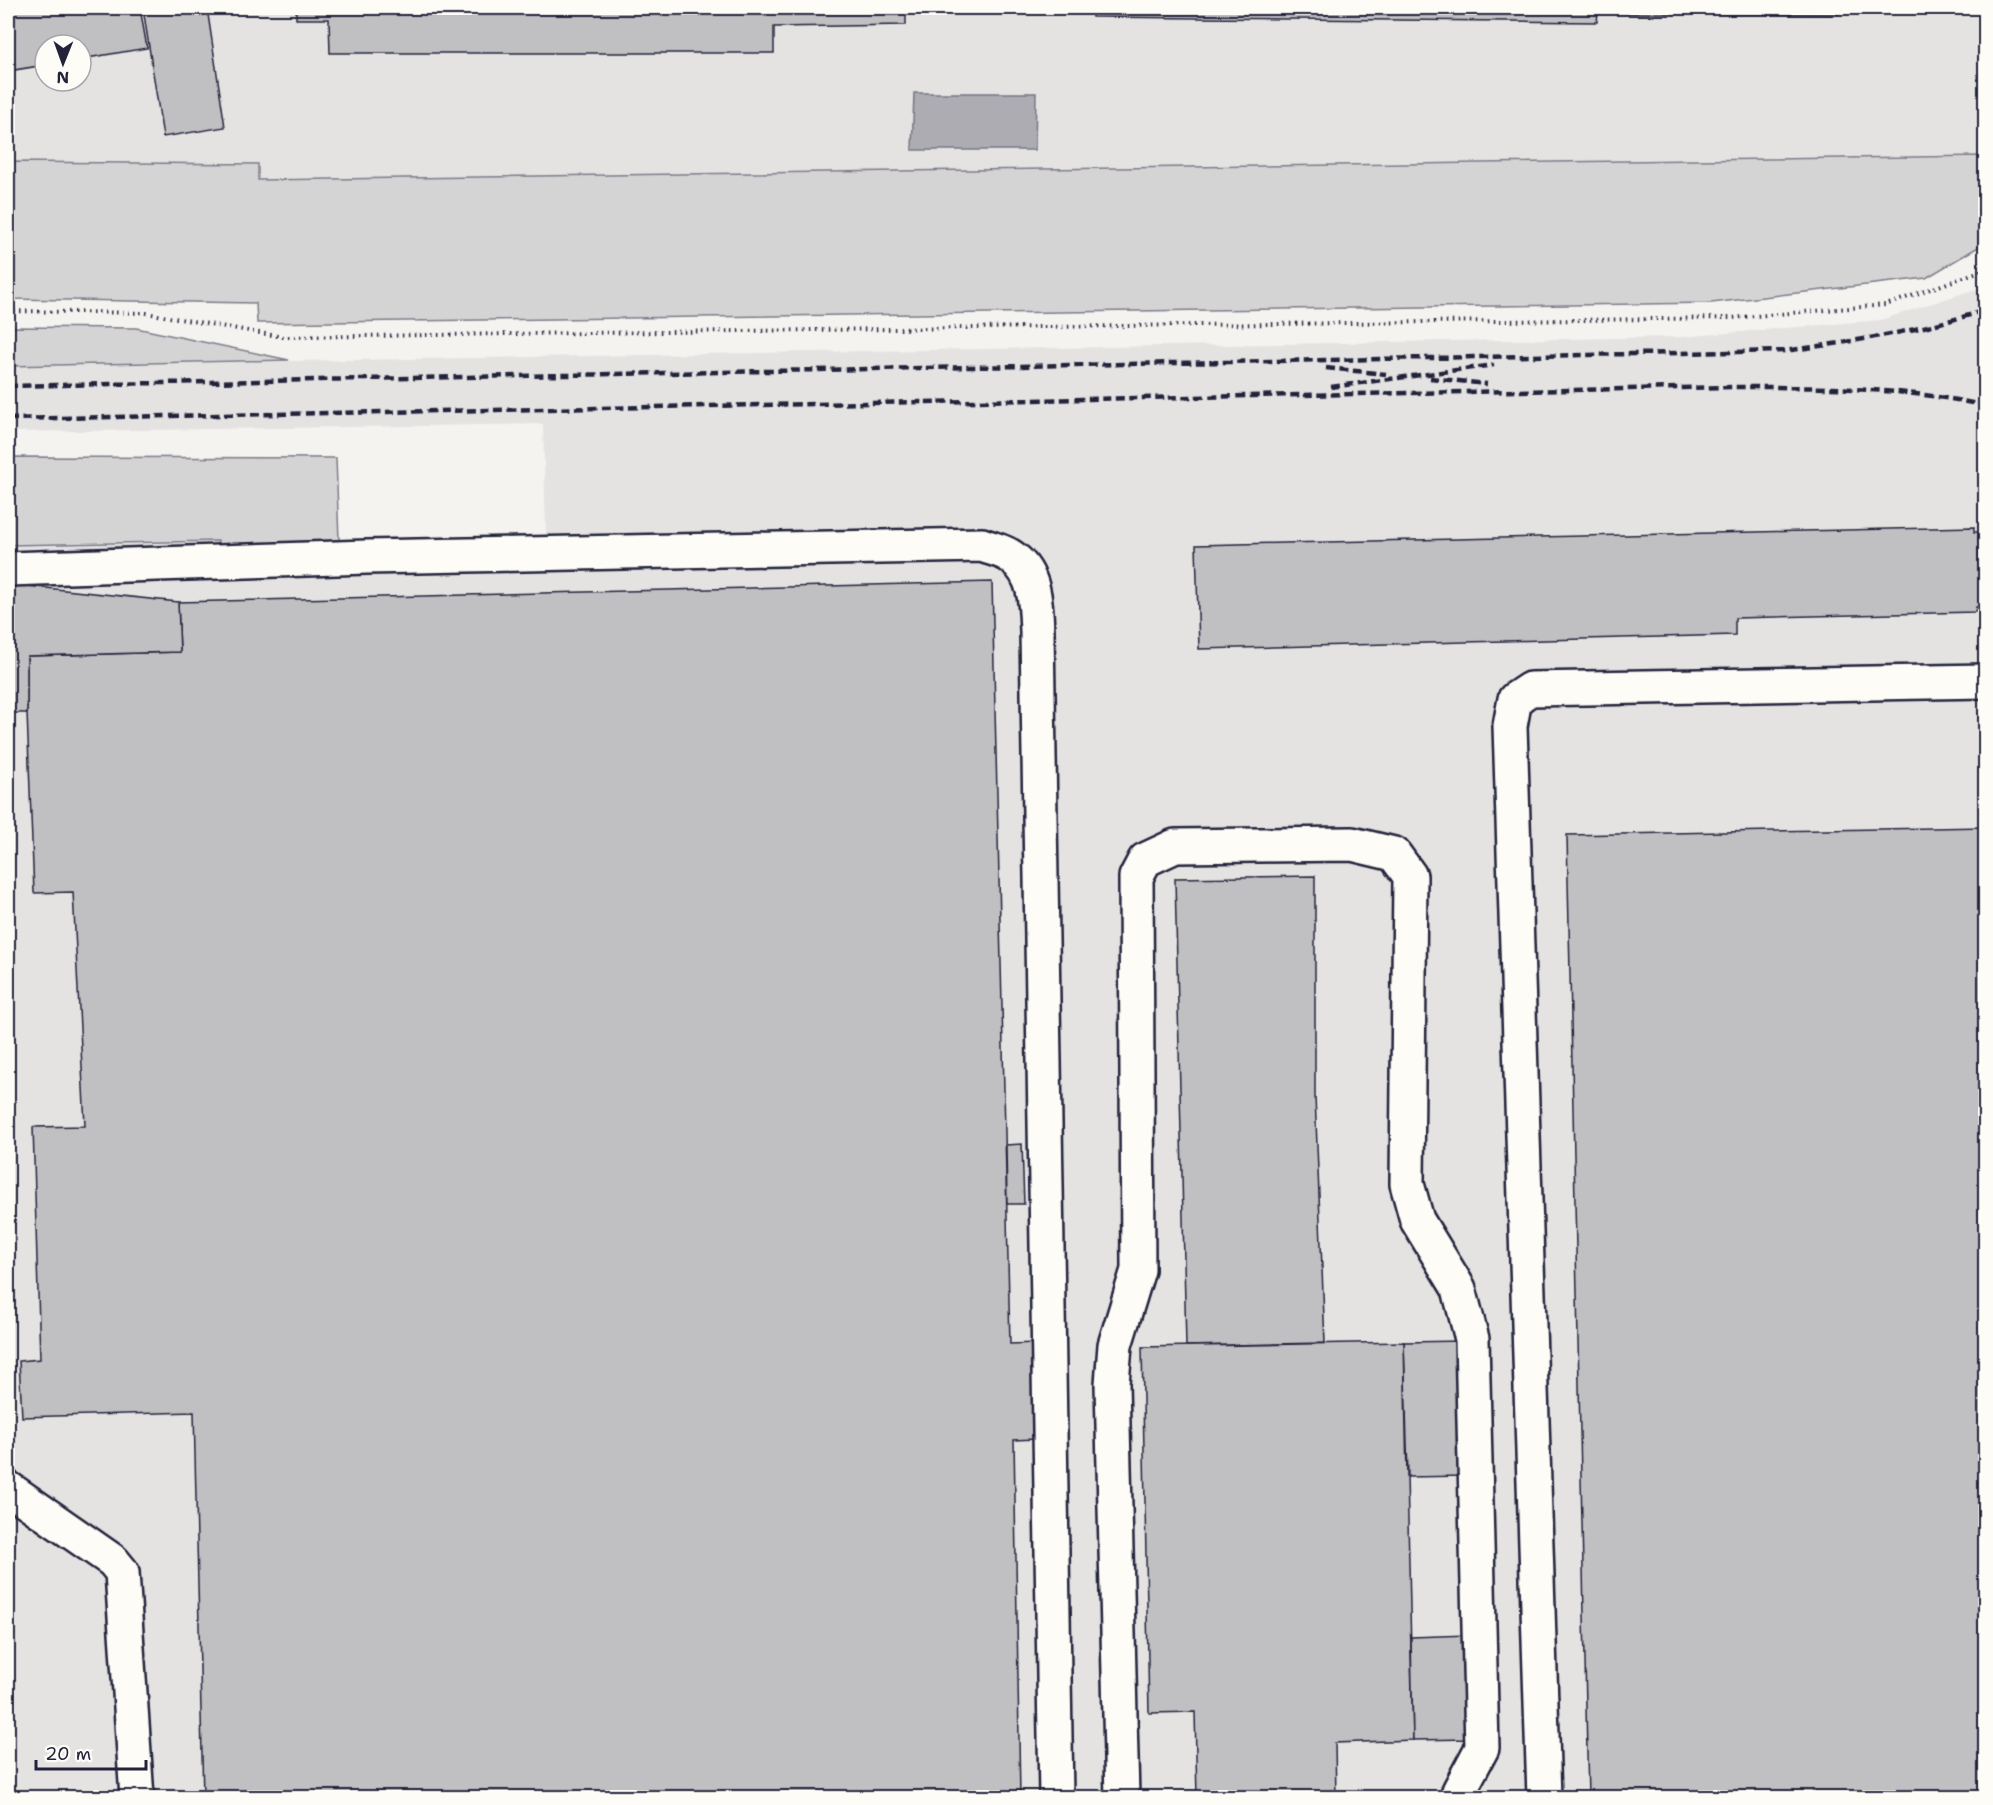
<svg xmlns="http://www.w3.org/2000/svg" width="1993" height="1805" font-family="'Shantell Sans',sans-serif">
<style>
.built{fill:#e4e3e2;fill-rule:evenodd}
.green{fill:#d5d4d5;stroke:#7c7b88;stroke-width:1.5}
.water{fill:#acacb2;stroke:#757582;stroke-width:1.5}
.building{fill:#c0bfc2;stroke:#22223b;stroke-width:1.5}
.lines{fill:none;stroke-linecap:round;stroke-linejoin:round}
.minor-casing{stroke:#22223b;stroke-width:38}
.path{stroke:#22223b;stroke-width:4;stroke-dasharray:1.5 4.5;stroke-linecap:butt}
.minor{stroke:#fdfcf7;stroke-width:33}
.rail{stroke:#22223b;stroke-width:4.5;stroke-dasharray:9 4.5;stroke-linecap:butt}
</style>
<rect width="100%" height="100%" fill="#f4f3ef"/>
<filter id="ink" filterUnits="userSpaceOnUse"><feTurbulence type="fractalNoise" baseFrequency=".0167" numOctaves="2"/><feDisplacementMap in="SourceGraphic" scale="12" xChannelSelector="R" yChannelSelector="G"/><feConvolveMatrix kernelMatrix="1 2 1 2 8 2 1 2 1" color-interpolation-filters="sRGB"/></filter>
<g filter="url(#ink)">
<!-- built -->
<g class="built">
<path d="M8,8H1985V156L257,180V164L8,162ZM45,45H81V81H45Z"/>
<path d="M1985,286V1797H8V545L218,541V544L546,534L543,424L8,432V366L1680,337L1881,320Z"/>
</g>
<!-- green -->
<g class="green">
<path d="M1985,156V243L1926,278L1711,303L257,323L256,303L8,299V162L258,164V180Z"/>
<path d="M8,327L136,328L289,360L8,366Z"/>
<path d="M8,457L336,458L339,541L218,545V541L8,545Z"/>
</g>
<!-- water -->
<path class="water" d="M914,93H1036L1035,150H912Z"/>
<!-- building -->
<g class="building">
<path d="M8,8H140L147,48L81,59V45H45V65L8,71Z"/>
<path d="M143,8H207L225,127L163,137Z"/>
<path d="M296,8H906V25L774,27V53H330L329,19H296Z"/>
<path d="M1092,8H1839V14L1598,13L1597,22L1092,17Z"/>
<path d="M1974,527V532H1979L1981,601V607H1976L1975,612L1735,618V635L1199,649L1196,545Z"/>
<path d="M1979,536H1986V602L1981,601Z"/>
<path d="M992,582L1010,1344L1037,1343L1035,1439L1014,1440L1020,1798H203L194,1412L22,1417L19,1361L40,1359L33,1127L85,1126L73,892L34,893L27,713V656L180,652L178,602Z"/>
<path d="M8,584L178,602L180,652L27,656V713H8Z"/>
<path d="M1986,827V1798H1588L1567,835Z"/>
<path d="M1315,876V1096L1325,1343L1186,1346L1175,878Z"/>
<path d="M1022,1144L1024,1204H1007L1006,1145Z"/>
<path d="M1463,1341L1466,1476L1408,1477L1404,1342Z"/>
<path d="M1404,1342L1413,1740L1335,1743L1336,1798H1197L1195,1712L1149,1713L1142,1347Z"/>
<path d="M1469,1635L1471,1739L1413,1740L1411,1637Z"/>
</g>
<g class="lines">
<defs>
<g id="minor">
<path d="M8,569L367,557L982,545C992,549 1005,551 1013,558C1036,575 1036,605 1037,632L1056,1798"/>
<path d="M8,1488L113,1561L122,1572L137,1798"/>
<path d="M1122,1798L1112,1384L1115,1345L1138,1270L1136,877L1145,860L1175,846L1352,844L1394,854L1410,876L1407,1184L1417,1220L1459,1289L1472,1339L1482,1748L1459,1791V1798"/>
<path d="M1544,1798L1510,726L1515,699L1530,689L1986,681"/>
</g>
</defs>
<!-- minor casing -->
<use href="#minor" class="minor-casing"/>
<!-- path -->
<path class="path" d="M8,311L146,313L283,337L1731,318L1886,305L1986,269"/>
<!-- minor -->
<use href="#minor" class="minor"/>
<!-- rail -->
<g class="rail">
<path d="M1326,368L1386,374"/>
<path d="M1430,378L1487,384"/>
<path d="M8,386L1784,351C1852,342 1920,331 1986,310"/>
<path d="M1331,387L1494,365"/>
<path d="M8,419L1734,387C1818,387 1904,387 1986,406"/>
</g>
</g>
</g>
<!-- margin -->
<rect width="1993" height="1805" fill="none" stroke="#fdfcf7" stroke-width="30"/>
<rect x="15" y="15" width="1963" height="1775" fill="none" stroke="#22223b" stroke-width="2" filter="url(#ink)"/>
<!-- north arrow -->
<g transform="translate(63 63) rotate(181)"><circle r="28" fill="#fdfcf7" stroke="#a5a5ac" stroke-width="1.5"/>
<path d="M0-4.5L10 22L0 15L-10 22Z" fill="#22223b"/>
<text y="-9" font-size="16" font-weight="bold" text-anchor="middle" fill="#22223b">N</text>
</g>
<!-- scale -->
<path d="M36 1760v9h110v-9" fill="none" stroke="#22223b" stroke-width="3"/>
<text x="45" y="1760" font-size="18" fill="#22223b" stroke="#fdfcf7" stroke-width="4.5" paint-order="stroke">20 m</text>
</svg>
